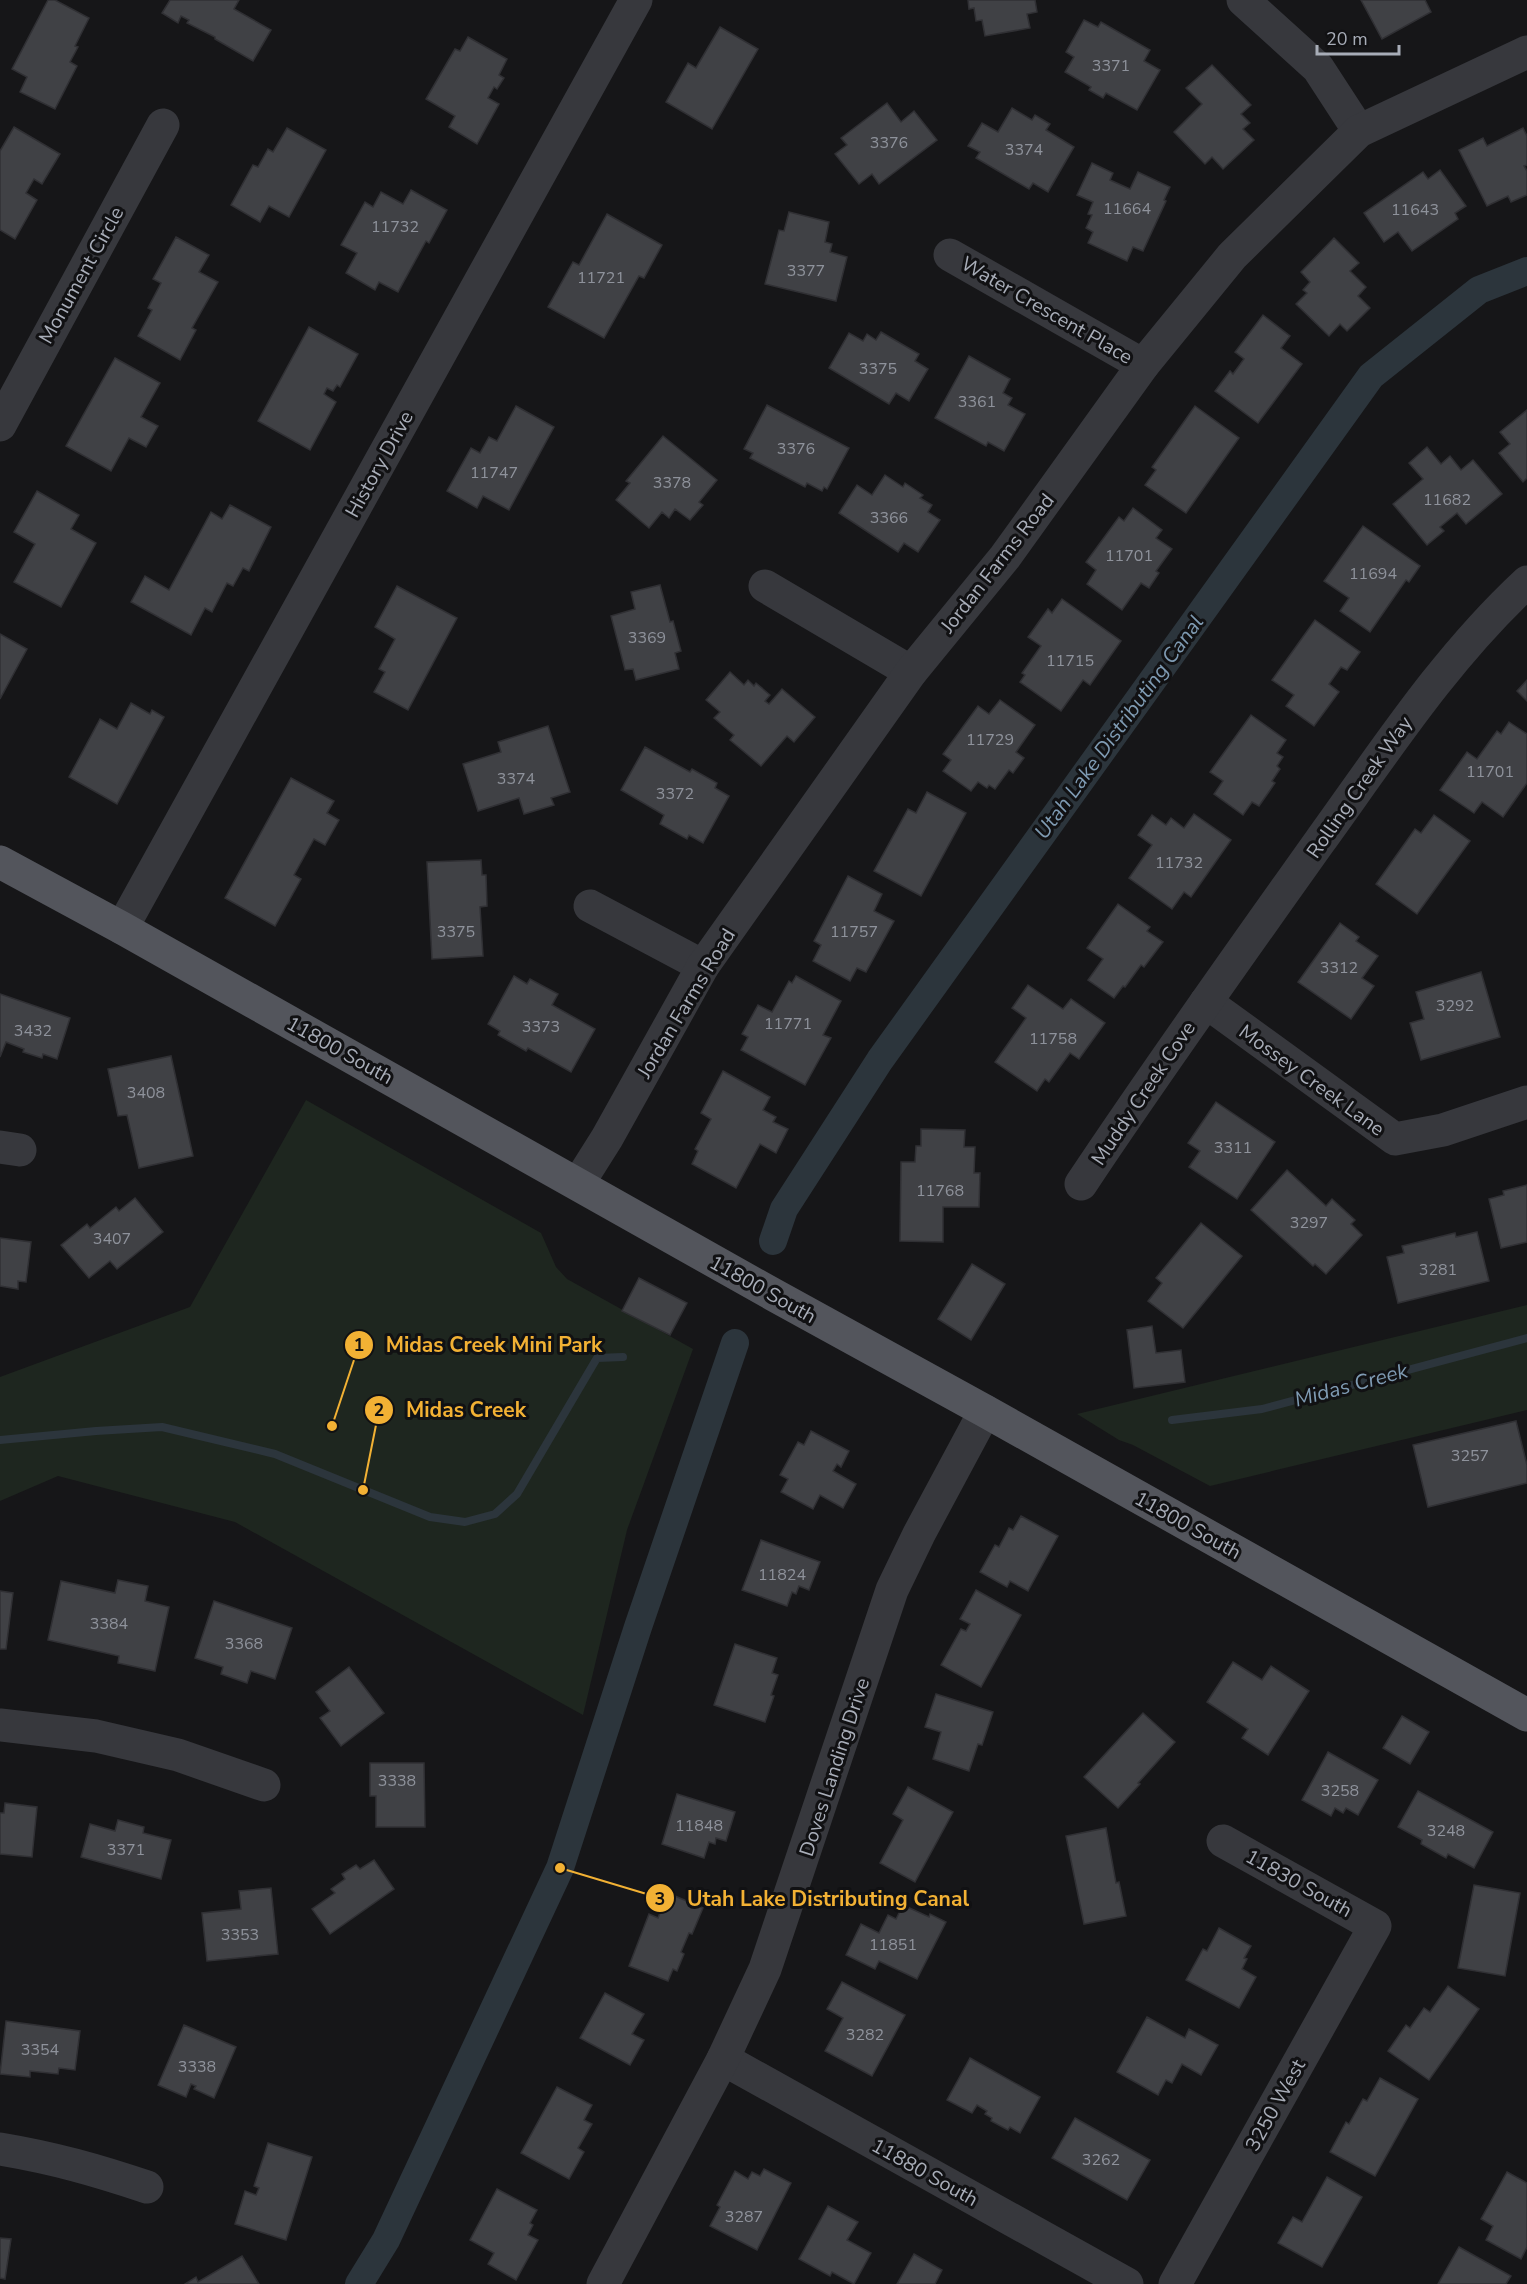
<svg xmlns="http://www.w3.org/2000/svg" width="1527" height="2284" font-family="'Nunito Sans',sans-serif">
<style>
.green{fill:#1e261f}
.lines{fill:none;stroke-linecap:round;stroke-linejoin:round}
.stream{stroke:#2c353c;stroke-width:8}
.canal{stroke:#2c353c;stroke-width:28}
.building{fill:#404145;stroke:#303034;stroke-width:1.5}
.minor{stroke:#37383d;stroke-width:33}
.major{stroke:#53555c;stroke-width:33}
.labels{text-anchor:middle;stroke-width:6;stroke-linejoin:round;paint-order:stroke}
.number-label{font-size:16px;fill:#8e929b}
.street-label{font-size:20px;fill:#a8adb8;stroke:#111113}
.water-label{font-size:21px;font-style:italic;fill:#7f9bb3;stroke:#111113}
.leader{fill:none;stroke:#f2b134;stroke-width:2}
.callout-dot{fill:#f2b134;stroke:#111113;stroke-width:2}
.mark-label{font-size:18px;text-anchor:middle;font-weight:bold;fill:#111}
.callout-label{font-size:21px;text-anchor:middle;font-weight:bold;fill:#f2b134;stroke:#111113;stroke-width:6;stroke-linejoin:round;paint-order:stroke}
</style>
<rect width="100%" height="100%" fill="#161618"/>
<!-- green -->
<g class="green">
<path d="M306,1100L541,1233L556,1267L567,1279L693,1349L627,1530L583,1715L235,1522L58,1476L0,1501V1377L190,1307Z"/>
<path d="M1527,1305V1410L1210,1486L1133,1445L1119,1440L1077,1414Z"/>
</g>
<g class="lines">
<!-- stream -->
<g class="stream">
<path d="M1172,1420L1262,1409L1527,1338"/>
<path d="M0,1440L96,1431L162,1427L275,1454L430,1517L465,1522L495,1514L517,1494L597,1358L623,1357"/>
</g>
<!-- canal -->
<g class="canal">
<path d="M773,1241L784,1209L880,1060L1371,376L1479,290L1527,271"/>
<path d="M359,2284L386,2240L560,1868L638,1627L735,1343"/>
</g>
</g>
<!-- building -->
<g class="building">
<path d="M48,0H55L89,18L75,46L78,47L70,62L77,66L55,109L20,92L27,77L12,69Z"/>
<path d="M170,0H239L234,9L271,30L253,61L215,39V37L187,23L189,20L181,16L178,23L162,13Z"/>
<path d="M968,0H1035L1037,12L1027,14L1030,28L985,36L982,20L976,21L974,8L969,9Z"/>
<path d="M1361,0H1425L1431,12L1382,39Z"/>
<path d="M1084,20L1098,27L1101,22L1150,50L1144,61L1160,70L1137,110L1106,93L1103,98L1089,90L1091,87L1065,72L1074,57L1066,52Z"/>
<path d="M720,27L758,49L712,129L666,102L688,63L696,68Z"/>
<path d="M468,37L507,59L499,75L504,78L497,89L494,87L488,98L499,104L477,144L449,127L455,116L426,99L455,49L460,51Z"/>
<path d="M1212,65L1251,105L1241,114L1250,123L1243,129L1254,140L1223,169L1212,157L1205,164L1174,132L1202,104L1186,88Z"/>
<path d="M887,103L901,122L914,111L937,140L879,184L872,174L859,184L835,154L847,145L841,138Z"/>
<path d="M1012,108L1032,120L1035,115L1050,124L1046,130L1074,147L1048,192L1033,183L1029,189L976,158L980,152L968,146L982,123L998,132Z"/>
<path d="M14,127L60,154L42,184L34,179L26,193L37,200L15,239L0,230V151Z"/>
<path d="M287,128L326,150L289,217L269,206L260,222L231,205L253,165L258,167L268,149L273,152Z"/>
<path d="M1523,128L1527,136V165L1524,166L1527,171V195L1511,202L1508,196L1487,206L1459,150L1483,138L1487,146Z"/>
<path d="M1092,163L1113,173L1110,180L1130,189L1138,172L1170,187L1164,200L1166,201L1143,251L1133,247L1127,261L1088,243L1093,232L1086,228L1092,215L1088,214L1093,202L1077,195Z"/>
<path d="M1440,170L1466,206L1455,213L1458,219L1412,251L1398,232L1384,242L1364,213L1423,172L1428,179Z"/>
<path d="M411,190L447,210L429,243L426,241L398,292L379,282L375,290L346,273L357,253L341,245L365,202L373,207L381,192L403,204Z"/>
<path d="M789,212L829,222L825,242L832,244L830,252L847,257L836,301L765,284L779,230L784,231Z"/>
<path d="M607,214L662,245L644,278L639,276L604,338L548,307L573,262L579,265Z"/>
<path d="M176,237L209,255L199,272L218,282L192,328L196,330L180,360L138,336L152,310L148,308L161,283L153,279Z"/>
<path d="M1334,238L1359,263L1350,271L1366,287L1358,296L1370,308L1347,331L1340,324L1329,336L1296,304L1307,293L1303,290L1310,282L1301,272Z"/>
<path d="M1263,315L1290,336L1281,348L1302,364L1258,423L1215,391L1230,371L1233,374L1244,359L1235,352Z"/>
<path d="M309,327L358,354L340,387L337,385L333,391L327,388L324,394L336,402L310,450L258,421Z"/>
<path d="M881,332L919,354L915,361L928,369L909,401L896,393L889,404L829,368L849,333L863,341L867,334L876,340Z"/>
<path d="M969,356L1010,379L1003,393L1012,398L1008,405L1025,414L1004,451L988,442L986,446L935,418Z"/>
<path d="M115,358L160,383L141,417L158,426L146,447L129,438L111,471L66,446Z"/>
<path d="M767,405L849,448L827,489L824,487L822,491L807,483L805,487L750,458L753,453L744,449Z"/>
<path d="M516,406L554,427L509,510L483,496L477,508L447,491L471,448L480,453L489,437L497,441Z"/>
<path d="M1195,406L1239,438L1186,513L1145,485L1156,470L1152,467Z"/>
<path d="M1527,410V478L1523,482L1499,453L1510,444L1500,432Z"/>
<path d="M663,436L717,480L699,502L703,505L690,520L675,509L669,518L662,512L649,528L616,500L630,483L626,481Z"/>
<path d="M1427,447L1441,464L1450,456L1461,470L1473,460L1502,494L1466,524L1457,513L1440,527L1444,531L1427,545L1393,504L1423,479L1409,463Z"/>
<path d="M885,475L903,487L905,483L923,495L920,498L932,505L928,512L940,520L918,552L904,543L898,552L839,513L857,485L872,495Z"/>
<path d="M37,491L79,515L71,529L96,543L61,607L14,582L35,544L14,532Z"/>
<path d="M230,505L271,527L249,571L243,568L233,586L227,583L212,612L205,608L191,635L131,602L145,576L169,590L211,512L222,519Z"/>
<path d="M1133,508L1162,530L1156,538L1172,549L1156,571L1159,573L1149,588L1141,583L1122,610L1087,584L1096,570L1086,562L1119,517L1124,521Z"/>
<path d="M1363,526L1420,566L1409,582L1406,580L1370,632L1340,611L1349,598L1324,581Z"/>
<path d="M660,585L670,622L673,621L681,651L675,653L679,669L636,680L633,669L625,670L611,616L635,609L631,592Z"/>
<path d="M397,586L457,618L408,710L374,692L385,672L379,669L395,639L375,627Z"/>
<path d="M1062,599L1121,641L1090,685L1083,680L1061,711L1020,682L1025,675L1022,673L1041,646L1028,637L1048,609L1052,613Z"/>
<path d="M1315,620L1360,652L1347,670L1341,667L1329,684L1339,692L1314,726L1286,706L1294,695L1272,680Z"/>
<path d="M0,634L27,649L0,699Z"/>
<path d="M730,672L744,685L748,680L754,686L756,683L770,695L765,701L769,704L782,689L815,717L794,742L787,736L761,766L730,740L734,735L714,718L720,712L706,700Z"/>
<path d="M1527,680V701L1517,691Z"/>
<path d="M1000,700L1035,725L1016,752L1024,758L1013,773L1009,770L995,789L989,785L987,788L978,782L971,791L943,771L951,760L943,754L978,706L989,714Z"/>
<path d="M131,703L150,714L152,710L164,717L117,804L69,777L100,719L117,729Z"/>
<path d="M1251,715L1286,740L1277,753L1283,757L1277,766L1280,769L1272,781L1275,783L1259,806L1252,802L1243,815L1214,794L1223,781L1210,772Z"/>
<path d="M1509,722L1527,734V783L1503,817L1482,802L1474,813L1440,790L1467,752L1477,759L1497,731L1501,734Z"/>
<path d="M548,726L570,792L551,798L554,805L524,814L519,798L478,811L463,764L501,752L498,742Z"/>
<path d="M645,747L690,772L692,769L717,783L715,788L729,796L703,843L689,835L687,839L660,824L664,815L621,790Z"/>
<path d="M291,778L334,801L327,813L339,820L325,845L314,839L294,875L301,879L275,926L225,898Z"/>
<path d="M927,792L966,813L921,896L874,871L908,809L916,813Z"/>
<path d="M1194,814L1231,840L1191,897L1184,892L1172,909L1129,878L1152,845L1138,835L1152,815L1166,825L1171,818L1184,828Z"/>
<path d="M1434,815L1470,841L1417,914L1376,884L1415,829L1421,833Z"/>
<path d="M481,860L482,875H486L487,906L480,907L483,956L432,959L427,862Z"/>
<path d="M848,876L882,894L874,911L894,921L866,972L857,968L850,981L813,961L821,945L814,941Z"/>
<path d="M1118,904L1150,927L1147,931L1163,942L1144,967L1141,965L1125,987L1123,986L1114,998L1088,980L1103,959L1087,948Z"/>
<path d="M1340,923L1359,937L1356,941L1378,956L1362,978L1374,986L1351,1019L1298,982Z"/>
<path d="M1481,972L1500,1037L1421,1060L1410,1023L1424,1019L1416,992Z"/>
<path d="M514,976L527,984L530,979L558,994L552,1005L595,1029L571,1072L528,1048L526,1051L498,1035L500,1031L488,1024Z"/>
<path d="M796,976L841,1001L823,1035L831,1038L805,1085L741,1050L748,1037L742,1034L758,1005L772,1012L789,981L792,983Z"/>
<path d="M1028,985L1063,1009L1071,999L1105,1023L1079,1059L1070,1053L1049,1082L1045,1079L1037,1091L995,1062L1026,1018L1012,1008Z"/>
<path d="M0,994L70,1018L57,1059L43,1054L42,1058L23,1052L24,1049L6,1042L0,1057Z"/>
<path d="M171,1056L193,1156L139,1168L127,1115L118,1116L108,1069Z"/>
<path d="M723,1071L770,1097L763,1110L776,1117L773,1122L788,1129L776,1153L760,1144L736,1188L692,1164L698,1151L695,1149L711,1119L701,1113Z"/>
<path d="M1216,1102L1275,1142L1237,1199L1189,1167L1200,1151L1188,1143Z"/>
<path d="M921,1129L965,1130L964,1147H975L974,1173H980L979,1207H943V1242L900,1241L901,1162H915L916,1146H921Z"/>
<path d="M1287,1170L1326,1206L1332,1199L1355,1220L1351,1224L1362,1235L1326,1274L1315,1264L1313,1266L1251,1210Z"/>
<path d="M1527,1185V1242L1501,1248L1489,1199L1504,1195L1503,1191Z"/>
<path d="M135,1198L163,1232L117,1269L110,1261L89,1278L61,1245L87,1224L90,1228L116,1207L119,1211Z"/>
<path d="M1201,1223L1242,1256L1183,1328L1148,1301L1162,1283L1156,1278Z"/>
<path d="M1477,1232L1489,1281L1398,1303L1387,1257L1404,1253L1402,1246L1455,1233L1456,1237Z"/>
<path d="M0,1238L31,1242L26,1282L18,1281V1289L0,1286Z"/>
<path d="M972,1264L1005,1284L971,1340L938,1319Z"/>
<path d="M639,1278L687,1303L670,1335L622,1311Z"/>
<path d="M1152,1326L1156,1353L1181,1350L1185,1382L1134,1388L1127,1330Z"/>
<path d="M1516,1421L1527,1465V1483L1428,1507L1413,1445Z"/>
<path d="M811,1431L849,1451L841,1467L837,1464L833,1471L856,1484L843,1508L820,1495L813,1509L781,1492L788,1479L780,1475L798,1442L804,1445Z"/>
<path d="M1021,1516L1058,1536L1028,1591L1010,1581L1007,1587L980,1572L995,1545L999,1547L1009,1528L1013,1530Z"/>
<path d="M761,1540L820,1562L809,1590L799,1586L796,1594L792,1592L787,1606L742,1590Z"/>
<path d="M118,1580L148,1586L145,1601L169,1607L155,1671L118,1663L119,1656L48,1640L61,1581L115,1593Z"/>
<path d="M976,1590L1021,1615L981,1687L941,1665L961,1629L966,1631L970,1624L960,1619Z"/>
<path d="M0,1591L13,1593L6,1649H0Z"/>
<path d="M214,1601L292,1628L275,1679L251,1671L247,1683L221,1674L223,1667L195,1658Z"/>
<path d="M735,1644L777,1658L772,1673L778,1675L771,1695L774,1696L765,1722L714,1705Z"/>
<path d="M1233,1662L1262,1680L1271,1666L1309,1691L1268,1755L1242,1738L1248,1729L1207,1702Z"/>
<path d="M349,1667L384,1713L341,1746L320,1718L330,1711L316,1692Z"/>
<path d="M936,1694L993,1712L982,1745L978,1744L969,1771L933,1759L941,1732L925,1727Z"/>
<path d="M1143,1713L1175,1742L1138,1783L1140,1784L1118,1808L1084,1777Z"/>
<path d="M1402,1716L1429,1732L1410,1764L1383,1748Z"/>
<path d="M1328,1752L1378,1780L1358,1815L1346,1808L1343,1813L1335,1808L1331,1816L1302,1800Z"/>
<path d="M370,1763H424L425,1827H376V1796H370Z"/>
<path d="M908,1787L953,1812L915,1882L880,1863L903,1820L893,1814Z"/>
<path d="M1418,1791L1493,1832L1474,1868L1448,1854L1446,1858L1421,1844L1422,1840L1398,1827Z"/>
<path d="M677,1794L735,1812L726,1841L716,1838L715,1844L709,1842L704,1858L662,1844Z"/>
<path d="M5,1803L37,1807L32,1857L0,1854V1813H4Z"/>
<path d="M118,1820L144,1827L143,1833L171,1840L161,1879L81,1857L90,1824L115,1831Z"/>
<path d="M1106,1828L1116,1883L1119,1882L1126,1916L1084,1924L1066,1836Z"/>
<path d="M374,1860L394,1889L330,1934L312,1909L335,1893L331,1889L345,1879L342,1874L356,1865L360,1869Z"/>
<path d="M1474,1885L1520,1893L1505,1976L1458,1968Z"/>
<path d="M271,1888L278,1954L207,1961L202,1913L241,1909L239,1891Z"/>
<path d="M668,1893L703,1908L692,1934L689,1933L681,1952L684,1954L677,1971L673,1969L668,1981L629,1966L649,1914L658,1918Z"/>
<path d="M903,1905L929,1917L930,1914L946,1922L917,1979L879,1961L875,1969L846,1955L861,1924L879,1933L888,1915L896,1919Z"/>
<path d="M1219,1928L1251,1946L1244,1958L1247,1959L1242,1969L1256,1977L1239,2008L1186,1980L1203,1949L1207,1951Z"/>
<path d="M842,1982L905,2015L872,2076L825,2051L843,2018L827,2009Z"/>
<path d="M1448,1986L1479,2009L1429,2080L1388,2051L1406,2025L1410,2028L1424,2008L1430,2012Z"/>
<path d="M605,1993L644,2014L632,2034L644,2040L630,2065L580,2038Z"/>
<path d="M1147,2017L1185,2038L1189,2029L1218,2045L1201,2075L1182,2064L1172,2083L1166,2080L1158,2095L1117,2072Z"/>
<path d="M6,2021L80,2031L75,2070L59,2068L58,2074L30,2071V2077L0,2074Z"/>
<path d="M184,2025L236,2047L214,2098L194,2089L196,2086L191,2084L186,2097L158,2085Z"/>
<path d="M970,2058L1040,2097L1020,2133L1010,2127L1008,2130L991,2121L992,2118L985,2114L987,2111L977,2105L972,2113L947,2100Z"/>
<path d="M1380,2078L1418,2099L1375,2176L1330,2152L1346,2122L1349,2124L1363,2099L1367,2101Z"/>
<path d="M557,2087L592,2105L584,2120L592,2124L578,2148L584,2152L569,2179L521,2153Z"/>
<path d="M1075,2118L1150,2160L1127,2200L1052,2158Z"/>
<path d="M268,2143L312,2157L286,2240L235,2224L245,2191L256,2195L259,2188L254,2186Z"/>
<path d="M764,2169L791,2183L757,2250L710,2226L720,2207L717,2205L735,2171L748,2179L752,2172L760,2176Z"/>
<path d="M1507,2172L1527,2183V2247L1521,2259L1486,2240L1493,2226L1481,2219Z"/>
<path d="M1327,2177L1362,2197L1322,2267L1278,2243L1293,2217L1302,2222Z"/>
<path d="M497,2189L537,2210L530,2223L533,2225L528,2235L538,2240L516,2280L488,2264L494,2253L470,2240Z"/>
<path d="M828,2206L858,2222L847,2240L871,2253L854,2284L832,2272L830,2276L799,2259Z"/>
<path d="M0,2238L11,2239L5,2279L0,2278Z"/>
<path d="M1459,2247L1511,2276L1506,2284H1438Z"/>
<path d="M914,2254L942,2270L935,2284H897Z"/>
<path d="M242,2256L259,2284H185L196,2277L198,2282Z"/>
</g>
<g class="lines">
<!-- minor -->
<g class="minor">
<path d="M1243,0L1318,68L1359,131"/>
<path d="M950,255L1143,365"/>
<path d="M0,425L163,125"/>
<path d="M765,586L911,672"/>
<path d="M590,906L703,966"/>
<path d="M122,928L636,0"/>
<path d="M1206,1002L1395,1139L1443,1130L1527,1102"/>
<path d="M0,1147L20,1150"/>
<path d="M578,1184L607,1138L703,966L911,672L1005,557L1143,365L1232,256L1359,131L1527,52"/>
<path d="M1081,1184C1158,1068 1239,955 1320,841C1385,751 1445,658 1527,582"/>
<path d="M0,1725L96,1736L178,1755L264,1785"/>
<path d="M723,2059L1127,2284"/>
<path d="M0,2149C54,2158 96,2170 147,2187"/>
<path d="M603,2284L723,2059L765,1969L892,1590L919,1534L985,1411"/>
<path d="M1175,2284L1375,1926L1223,1841"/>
</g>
<!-- major -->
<path class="major" d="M0,862L122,928L774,1295L985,1411L1527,1715"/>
</g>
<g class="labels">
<!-- number labels -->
<g class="number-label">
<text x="1111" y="71">3371</text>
<text x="889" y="148">3376</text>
<text x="1024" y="155">3374</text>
<text x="1127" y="214">11664</text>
<text x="1415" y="215">11643</text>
<text x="395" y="232">11732</text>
<text x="806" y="276">3377</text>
<text x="601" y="283">11721</text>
<text x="878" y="374">3375</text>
<text x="977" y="407">3361</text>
<text x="796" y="454">3376</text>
<text x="494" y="478">11747</text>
<text x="672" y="488">3378</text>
<text x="1447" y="505">11682</text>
<text x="889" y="523">3366</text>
<text x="1129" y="561">11701</text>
<text x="1373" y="579">11694</text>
<text x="647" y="643">3369</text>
<text x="1070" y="666">11715</text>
<text x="990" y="745">11729</text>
<text x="1490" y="777">11701</text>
<text x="516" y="784">3374</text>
<text x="675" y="799">3372</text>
<text x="1179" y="868">11732</text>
<text x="456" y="937">3375</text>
<text x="854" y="937">11757</text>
<text x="1339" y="973">3312</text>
<text x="1455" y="1011">3292</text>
<text x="788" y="1029">11771</text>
<text x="541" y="1032">3373</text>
<text x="33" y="1036">3432</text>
<text x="1053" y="1044">11758</text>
<text x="146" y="1098">3408</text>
<text x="1233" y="1153">3311</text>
<text x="940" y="1196">11768</text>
<text x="1309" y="1228">3297</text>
<text x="112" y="1244">3407</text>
<text x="1438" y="1275">3281</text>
<text x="1470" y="1461">3257</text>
<text x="782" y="1580">11824</text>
<text x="109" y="1629">3384</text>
<text x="244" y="1649">3368</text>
<text x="397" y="1786">3338</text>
<text x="1340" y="1796">3258</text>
<text x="699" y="1831">11848</text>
<text x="1446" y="1836">3248</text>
<text x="126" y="1855">3371</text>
<text x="240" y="1940">3353</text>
<text x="893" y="1950">11851</text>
<text x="865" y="2040">3282</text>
<text x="40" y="2055">3354</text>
<text x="197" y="2072">3338</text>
<text x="1101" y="2165">3262</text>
<text x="744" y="2222">3287</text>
</g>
<!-- street labels -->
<g class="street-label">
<text transform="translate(81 275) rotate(-61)" y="7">Monument Circle</text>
<text transform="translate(1047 310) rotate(30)" y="7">Water Crescent Place</text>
<text transform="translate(379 464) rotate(-61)" y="7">History Drive</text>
<text transform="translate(997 563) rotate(-52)" y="7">Jordan Farms Road</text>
<text transform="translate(1359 787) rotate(-55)" y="7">Rolling Creek Way</text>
<text transform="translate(686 1003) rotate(-59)" y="7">Jordan Farms Road</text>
<text transform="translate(340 1050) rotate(29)" y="7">11800 South</text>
<text transform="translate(1312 1080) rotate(36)" y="7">Mossey Creek Lane</text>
<text transform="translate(1143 1093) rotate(-56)" y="7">Muddy Creek Cove</text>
<text transform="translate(763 1289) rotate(29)" y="7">11800 South</text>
<text transform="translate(1188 1525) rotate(29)" y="7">11800 South</text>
<text transform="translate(834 1767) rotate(-72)" y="7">Doves Landing Drive</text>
<text transform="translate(1299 1883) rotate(29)" y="7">11830 South</text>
<text transform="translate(1275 2105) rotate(-61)" y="7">3250 West</text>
<text transform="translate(925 2172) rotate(29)" y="7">11880 South</text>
</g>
<!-- water labels -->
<g class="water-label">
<text transform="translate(1119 727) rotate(-54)" y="7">Utah Lake Distributing Canal</text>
<text transform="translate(1351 1385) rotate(-15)" y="7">Midas Creek</text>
</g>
</g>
<!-- callouts -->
<path class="leader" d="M332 1426L359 1345M363 1490L379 1410M560 1868L660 1898"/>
<g class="callout-dot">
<circle cx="332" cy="1426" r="6"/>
<circle cx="363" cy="1490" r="6"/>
<circle cx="560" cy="1868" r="6"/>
<circle cx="359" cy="1345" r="15"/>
<circle cx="379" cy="1410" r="15"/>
<circle cx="660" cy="1898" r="15"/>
</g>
<g class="mark-label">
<text x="359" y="1351">1</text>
<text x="379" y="1416">2</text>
<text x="660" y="1905">3</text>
</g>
<g class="callout-label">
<text x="494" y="1352">Midas Creek Mini Park</text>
<text x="466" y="1417">Midas Creek</text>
<text x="828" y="1906">Utah Lake Distributing Canal</text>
</g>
<!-- scale -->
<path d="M1317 45v9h82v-9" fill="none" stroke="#a8adb8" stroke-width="3"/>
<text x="1326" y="45" font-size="18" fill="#a8adb8" stroke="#111113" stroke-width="4.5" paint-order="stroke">20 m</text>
</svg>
